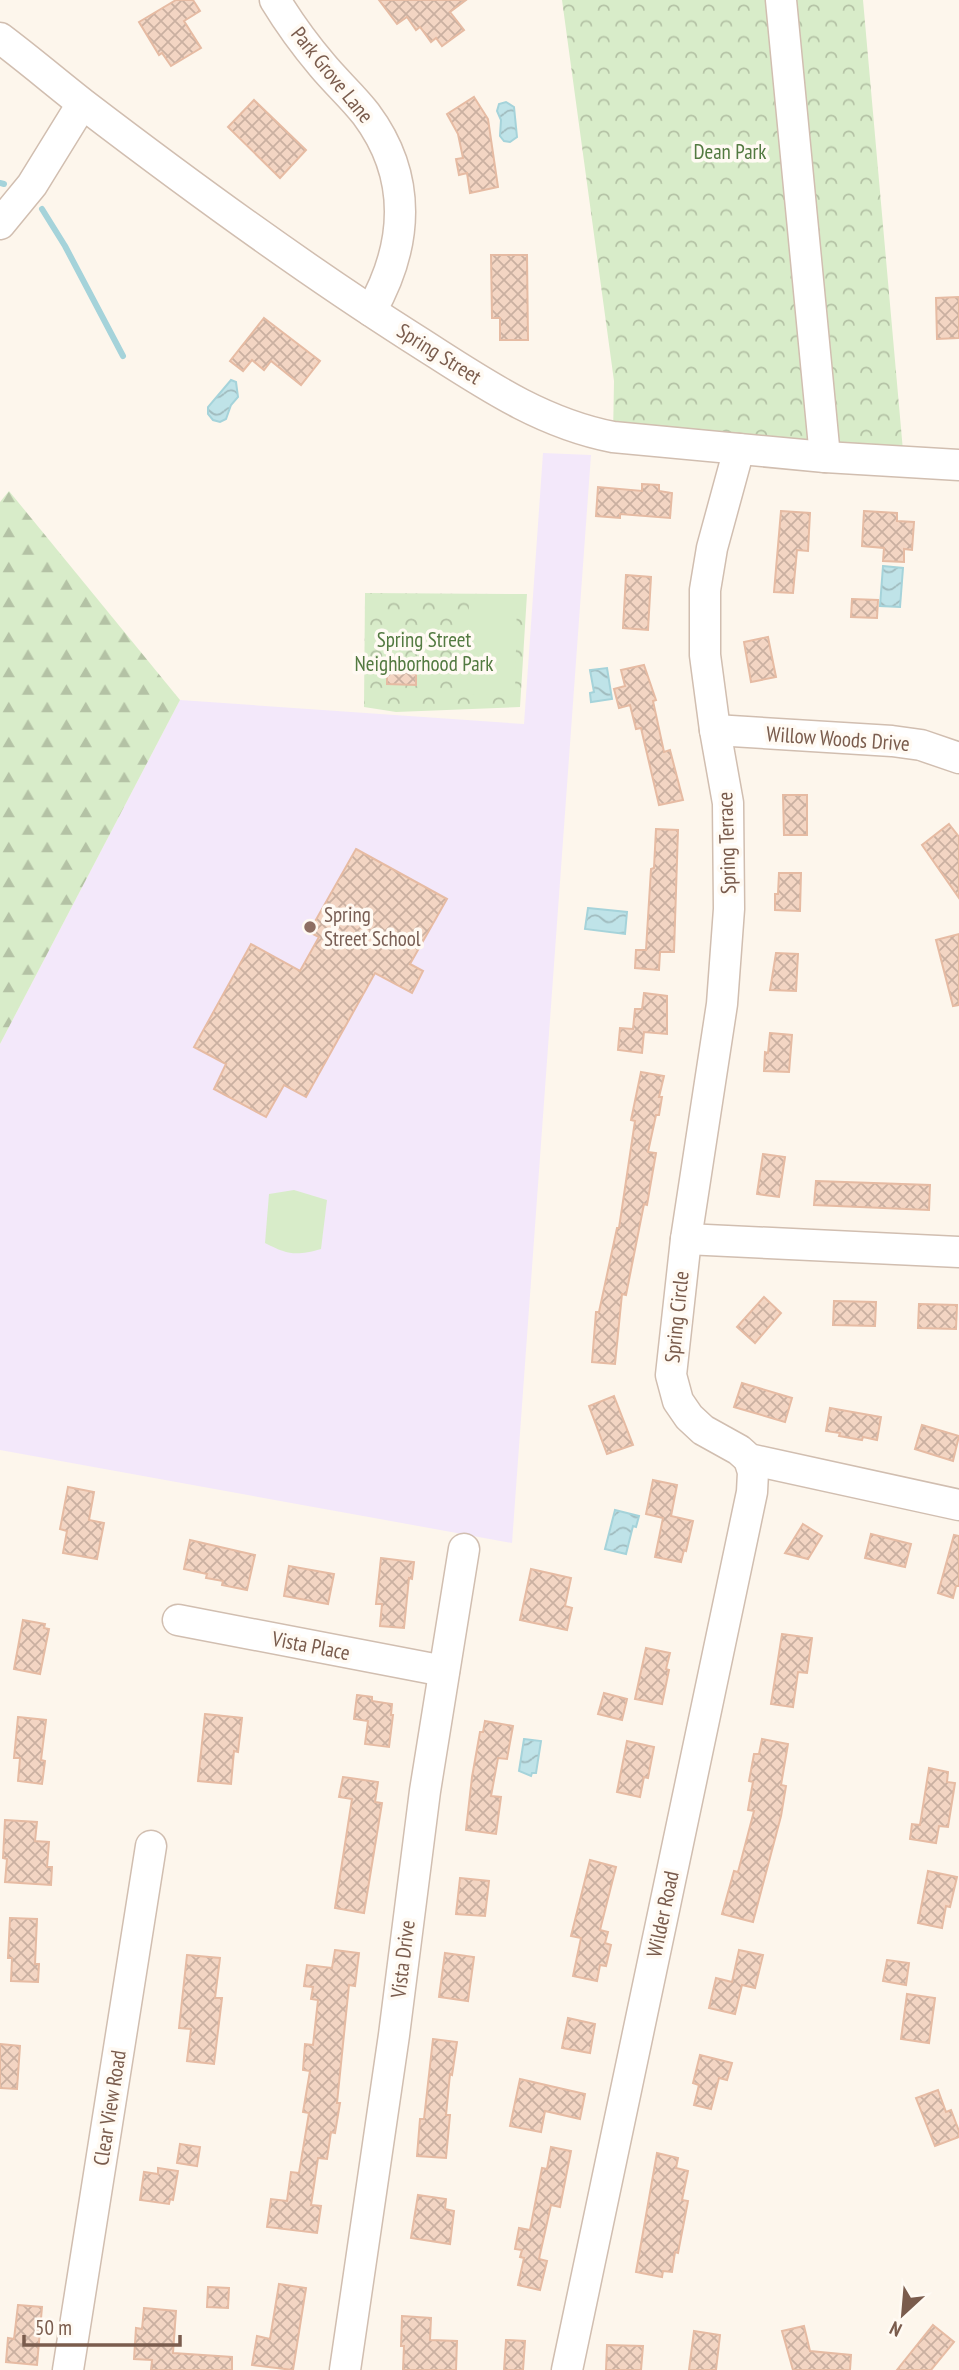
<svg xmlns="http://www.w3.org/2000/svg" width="959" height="2370" font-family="'PT Sans Narrow',sans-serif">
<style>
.education{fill:#f3e8fa}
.forest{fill:url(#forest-firs)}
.park{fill:url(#park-crowns)}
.pitch{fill:#d8ecc9}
.water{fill:url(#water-waves);stroke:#a5d3da;stroke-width:2}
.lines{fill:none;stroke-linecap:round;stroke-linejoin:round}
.stream{stroke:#a5d3da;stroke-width:6}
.building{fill:url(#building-cross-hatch);stroke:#e6bba3;stroke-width:2}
.minor-casing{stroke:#d1beb0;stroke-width:33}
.minor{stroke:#fff;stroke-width:30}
.education-dot{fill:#8d6e63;stroke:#fffaf3;stroke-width:2.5}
.labels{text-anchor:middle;stroke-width:7;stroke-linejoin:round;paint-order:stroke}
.street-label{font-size:21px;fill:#7a5c4d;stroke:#fffaf3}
.park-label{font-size:21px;fill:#537a41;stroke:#fffaf3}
.education-label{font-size:21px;fill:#785e54;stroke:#fffaf3;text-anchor:start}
</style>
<defs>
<pattern id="forest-firs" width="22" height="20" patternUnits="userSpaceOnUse" patternTransform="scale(1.75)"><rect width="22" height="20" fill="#d8ecc9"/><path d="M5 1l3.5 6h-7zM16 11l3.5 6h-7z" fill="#b4c2a5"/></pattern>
<pattern id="park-crowns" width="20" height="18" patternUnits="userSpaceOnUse" patternTransform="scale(1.75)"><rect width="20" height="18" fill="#d8ecc9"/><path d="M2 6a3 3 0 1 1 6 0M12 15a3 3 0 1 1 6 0" fill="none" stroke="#b4c2a5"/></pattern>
<pattern id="water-waves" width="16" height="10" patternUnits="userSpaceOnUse" patternTransform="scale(1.75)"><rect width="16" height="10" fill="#bfe3e8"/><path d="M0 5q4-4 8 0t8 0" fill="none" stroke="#a0bbbe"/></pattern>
<pattern id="building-cross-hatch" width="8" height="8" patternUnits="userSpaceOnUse" patternTransform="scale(1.75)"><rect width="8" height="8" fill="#f3d5c3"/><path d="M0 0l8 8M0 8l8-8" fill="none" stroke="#cab0a1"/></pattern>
</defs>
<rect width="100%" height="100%" fill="#fdf6ec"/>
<!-- education -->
<path class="education" d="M543,453L591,455L512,1543L0,1450V1044L180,700L524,724Z"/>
<!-- forest -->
<path class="forest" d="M9,491L180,700L0,1044V502Z"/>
<!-- park -->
<g class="park">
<path d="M562,0H863L904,462L613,437L614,381Z"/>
<path d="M365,593L527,594L520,707L396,712L364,707Z"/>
</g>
<!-- pitch -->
<g class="pitch">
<path d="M469,598L517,599L515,695L467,694Z"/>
<path d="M294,1190L327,1200L321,1249C296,1256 288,1255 265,1243L269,1194Z"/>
</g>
<!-- water -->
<g class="water">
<path d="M506,102L514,107L517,137L510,142L504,141L500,136L501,120L497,111L499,104Z"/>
<path d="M231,380L236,382L238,397L231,405L226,419L220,422L213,420L208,414V407Z"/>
<path d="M883,566L903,568L900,607L880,606Z"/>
<path d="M607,668L612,699L591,702L590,693L594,692L590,670Z"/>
<path d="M588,908L627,912L625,934L585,929Z"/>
<path d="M615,1510L639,1516L636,1527L633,1526L626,1554L605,1549Z"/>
<path d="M524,1739L541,1741L536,1773H532L531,1776L519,1771Z"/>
</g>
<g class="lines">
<!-- stream -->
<g class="stream">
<path d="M0,183L4,184"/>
<path d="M42,209L65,246L123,356"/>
</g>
</g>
<!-- building -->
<g class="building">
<path d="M176,0H193L200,11L184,21L201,48L171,66L162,53L159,55L139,22Z"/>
<path d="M379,0H466L450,12L464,30L442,46L436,38L431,42L420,27L416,30L407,17L397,24Z"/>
<path d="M474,97L488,119L498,187L470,193L467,173L459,175L456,159L463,158L458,134L447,114Z"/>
<path d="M254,100L306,150L280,178L228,127Z"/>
<path d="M491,255H527L528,340H500V318H492Z"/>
<path d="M959,297V338L937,339L936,298Z"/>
<path d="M264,318L320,361L301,385L271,361L264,370L252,360L243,371L230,361Z"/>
<path d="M642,484L659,485V491L672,493L670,518L620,514V518L596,516L598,487L642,491Z"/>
<path d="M781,511L810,513L808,551L797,550L793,593L774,592Z"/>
<path d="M864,511L897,513V521L914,522L912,550L904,549V562L883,561L884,548L862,546Z"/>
<path d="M626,575L651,577L648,630L623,628Z"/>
<path d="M852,599L878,600L877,618L851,617Z"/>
<path d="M768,637L776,677L751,682L744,642Z"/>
<path d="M644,665L656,700L653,701L664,752L670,750L683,800L659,805L641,728L636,729L630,705L619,708L614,689L625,686L621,670Z"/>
<path d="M387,667L416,668V685L387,684Z"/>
<path d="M783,795H807V835H784Z"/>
<path d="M949,824L959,837V898L922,845Z"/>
<path d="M656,829L678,830L674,952H660L659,970L635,968L636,950H646L651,869L654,868Z"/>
<path d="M356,849L447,899L410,964L423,971L412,993L375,973L306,1097L284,1085L266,1117L214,1089L226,1064L194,1047L251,944L300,971L319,937L309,932Z"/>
<path d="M779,873H801L800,911L775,910V894H778Z"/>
<path d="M959,934V1005L953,1006L936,940Z"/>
<path d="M776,953L798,954L796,991L770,990Z"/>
<path d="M644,993L667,996V1034L644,1032L642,1053L618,1050L620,1028L633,1029L635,1009H642Z"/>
<path d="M770,1033L792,1035L789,1072L764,1071L765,1052L768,1053Z"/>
<path d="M641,1072L664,1076L659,1097H662L659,1115H656L648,1152L656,1153L647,1205L644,1204L626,1295L622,1294L615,1364L592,1362L596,1312H599L617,1228H619L635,1121L631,1120Z"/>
<path d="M763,1154L785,1157L779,1197L757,1194Z"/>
<path d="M816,1181L930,1185L929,1210L814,1205Z"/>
<path d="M764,1297L781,1313L755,1343L737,1327Z"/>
<path d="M834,1301L876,1302L875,1326L833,1325Z"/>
<path d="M919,1304L957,1305L956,1329L918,1328Z"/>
<path d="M742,1383L792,1398L785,1422L734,1407Z"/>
<path d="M614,1396L633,1445L607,1454L589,1406Z"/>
<path d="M830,1408L881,1417L877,1440L863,1437L862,1440L839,1436L840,1433L826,1431Z"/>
<path d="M922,1425L959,1436L953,1461L915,1449Z"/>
<path d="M653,1480L677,1485L671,1516L693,1521L686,1551L684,1550L681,1562L655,1557L663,1518L646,1514Z"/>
<path d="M68,1487L94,1492L89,1520L104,1523L97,1559L63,1553L67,1531L60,1529Z"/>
<path d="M803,1524L822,1536L808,1559L785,1553Z"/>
<path d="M871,1534L911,1544L905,1567L865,1558Z"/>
<path d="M954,1535L959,1536V1586H956L953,1598L938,1593Z"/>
<path d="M190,1540L255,1555L247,1590L222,1585L223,1581L206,1578L207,1574L184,1569Z"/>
<path d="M381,1558L414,1562L412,1579L409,1578L404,1628L380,1626L382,1604H376Z"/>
<path d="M289,1566L334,1574L328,1604L284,1596Z"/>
<path d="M531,1569L571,1578L565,1606L572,1608L567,1630L520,1620Z"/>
<path d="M23,1620L45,1624L44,1628L49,1629L40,1674L14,1669Z"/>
<path d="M782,1634L812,1638L807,1673L798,1672L793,1707L771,1704Z"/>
<path d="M646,1648L670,1653L666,1669L669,1670L662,1704L635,1699Z"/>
<path d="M604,1693L627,1699L622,1720L598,1714Z"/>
<path d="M357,1695L372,1697V1701L392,1704L391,1715H393L389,1747L365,1744L368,1721L354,1719Z"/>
<path d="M205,1714L242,1718L238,1752L234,1751L231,1784L198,1781Z"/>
<path d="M18,1717L46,1720L41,1760L45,1761L42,1784L18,1781L20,1758H14Z"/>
<path d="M485,1721L513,1726L507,1759L498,1758L491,1796L501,1797L496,1834L466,1830L472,1777L480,1732H483Z"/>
<path d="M762,1739L788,1744L781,1785L786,1786L781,1816L753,1922L722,1914L734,1871L738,1872L754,1811L748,1810L753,1782L749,1781L754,1754H759Z"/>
<path d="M627,1741L654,1747L648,1778L644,1777L640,1797L617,1792Z"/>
<path d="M929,1768L948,1772L947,1782L955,1783L948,1827L939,1826L936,1843L910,1839L912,1824L920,1825Z"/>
<path d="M343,1777L378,1782L375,1802L382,1803L364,1913L335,1908L352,1799L339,1797Z"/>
<path d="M5,1820L37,1822L35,1841L49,1842L47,1867H52L51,1885L5,1882L7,1859L3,1858Z"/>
<path d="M590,1860L616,1867L600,1930L608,1932L605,1943L611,1945L606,1966L600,1965L597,1981L573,1976L581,1938L571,1936Z"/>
<path d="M928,1871L957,1877L950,1907L946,1906L942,1928L918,1923Z"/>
<path d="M460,1878L489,1881L485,1916L456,1914Z"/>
<path d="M10,1918L37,1919L35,1964H39L38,1982L11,1981L12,1958H8Z"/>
<path d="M335,1950L359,1953L355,1986L349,1985L337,2103H340L335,2133L331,2132L327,2159L318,2158L311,2205L321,2206L317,2233L267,2227L271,2199L287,2201L291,2172L299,2173L309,2113L303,2112L310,2071L303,2070L305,2044L313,2045L318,2000L311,1999L313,1987L304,1986L307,1965L332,1968Z"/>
<path d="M739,1950L763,1955L755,1988L742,1985L735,2014L709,2008L716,1978L732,1982Z"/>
<path d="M445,1953L474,1957L468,2001L439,1997Z"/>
<path d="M187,1955L220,1958L215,1998H222L214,2064L187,2061L191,2029L179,2028Z"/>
<path d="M887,1960L909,1963L906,1985L883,1981Z"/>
<path d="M907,1994L935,1998L929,2043L901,2039Z"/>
<path d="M568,2018L595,2024L590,2053L562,2048Z"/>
<path d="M433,2039L457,2042L452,2075L450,2074L446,2115H450L446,2158L417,2156L420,2119H424Z"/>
<path d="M0,2044L20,2046L17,2089L0,2088Z"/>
<path d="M700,2055L732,2063L727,2080L719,2078L711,2109L694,2105L699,2085L693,2083Z"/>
<path d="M520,2079L585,2094L580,2119L545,2111L541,2132L510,2126Z"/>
<path d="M938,2090L946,2112L951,2110L959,2131V2137L935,2146L916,2098Z"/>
<path d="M180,2144L200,2147L197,2166L177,2163Z"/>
<path d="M551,2147L571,2151L560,2207L551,2205L539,2259L547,2261L540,2290L518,2285L524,2258L520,2257L522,2250L515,2249L519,2228L530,2230L542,2168L547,2169Z"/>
<path d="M657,2153L678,2158L676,2168L688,2171L682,2200L688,2201L678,2253L675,2252L672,2272L663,2271L662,2277L636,2272Z"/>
<path d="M158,2168L178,2171L173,2200L170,2199L169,2204L140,2200L144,2172L158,2174Z"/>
<path d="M418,2195L446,2199L445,2209L454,2211L450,2244L411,2238Z"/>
<path d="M279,2284L306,2288L293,2370L252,2365L257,2336L270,2339Z"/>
<path d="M208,2287L229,2288L228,2308L207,2307Z"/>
<path d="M18,2305L42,2307L37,2365L6,2362L8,2338L14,2339Z"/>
<path d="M144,2308L176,2311L173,2353L232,2357V2370H151L152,2360L134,2359L136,2328L142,2329Z"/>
<path d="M402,2316L431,2318L430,2340L457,2341L456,2370H403L404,2346H401Z"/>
<path d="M933,2325L954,2342L931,2370H897Z"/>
<path d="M804,2326L810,2351L851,2355L850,2370H793L782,2331Z"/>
<path d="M694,2331L720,2335L716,2370H689Z"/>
<path d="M506,2340L525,2341L523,2370H504Z"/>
<path d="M607,2345L643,2346L641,2370H606Z"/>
</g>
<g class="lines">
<defs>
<g id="minor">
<path d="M275,0C289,23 305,45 322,65C336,82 353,97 366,114C413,177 408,246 371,311"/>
<path d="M781,0L825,457"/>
<path d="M0,38C28,59 55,82 83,104C189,185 298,265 411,337C476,378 536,422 613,437L825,457L959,465"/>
<path d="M0,224L32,185L82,104"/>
<path d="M739,449L712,548L705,590V655L715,730L728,803L729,909L722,1004L686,1239L671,1375L678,1401L689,1417L703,1430L739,1450L749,1459L959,1505"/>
<path d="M715,730L892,741L921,745L959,758"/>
<path d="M686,1239L959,1252"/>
<path d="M178,1620L444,1671"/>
<path d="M68,2370L151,1846"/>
<path d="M345,2370L394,2035L425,1791L464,1549"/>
<path d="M567,2370L752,1492L753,1472L749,1459"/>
</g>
</defs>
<!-- minor casing -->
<use href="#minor" class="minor-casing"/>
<!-- minor -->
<use href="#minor" class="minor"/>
</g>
<!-- markers -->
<circle class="education-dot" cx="310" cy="927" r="7"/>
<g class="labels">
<!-- street labels -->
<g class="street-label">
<text transform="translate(332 75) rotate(51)" y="7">Park Grove Lane</text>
<text transform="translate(439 354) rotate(32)" y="7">Spring Street</text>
<text transform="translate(838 739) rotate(4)" y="7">Willow Woods Drive</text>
<text transform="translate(727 843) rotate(-92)" y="7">Spring Terrace</text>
<text transform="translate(677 1317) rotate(-84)" y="7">Spring Circle</text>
<text transform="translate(311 1646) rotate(11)" y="7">Vista Place</text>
<text transform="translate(663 1914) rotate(-78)" y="7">Wilder Road</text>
<text transform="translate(403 1959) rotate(-83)" y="7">Vista Drive</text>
<text transform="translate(110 2108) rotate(-81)" y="7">Clear View Road</text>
</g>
<!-- park labels -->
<g class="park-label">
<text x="730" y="159">Dean Park</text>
<text x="424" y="647">Spring Street<tspan x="424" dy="24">Neighborhood Park</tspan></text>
</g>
<!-- education labels -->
<g class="education-label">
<text x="324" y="922">Spring<tspan x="324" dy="24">Street School</tspan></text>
</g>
</g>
<!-- north arrow -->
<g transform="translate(903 2314) rotate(206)" stroke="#fffaf3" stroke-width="5" paint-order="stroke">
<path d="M0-5L12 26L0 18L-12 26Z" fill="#7a5c4d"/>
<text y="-10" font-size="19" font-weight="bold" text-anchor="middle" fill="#7a5c4d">N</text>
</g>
<!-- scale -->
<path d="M24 2335v10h156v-10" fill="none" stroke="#7a5c4d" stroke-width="3.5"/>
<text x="35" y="2335" font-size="21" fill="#7a5c4d" stroke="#fffaf3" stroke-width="5" paint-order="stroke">50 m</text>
</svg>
